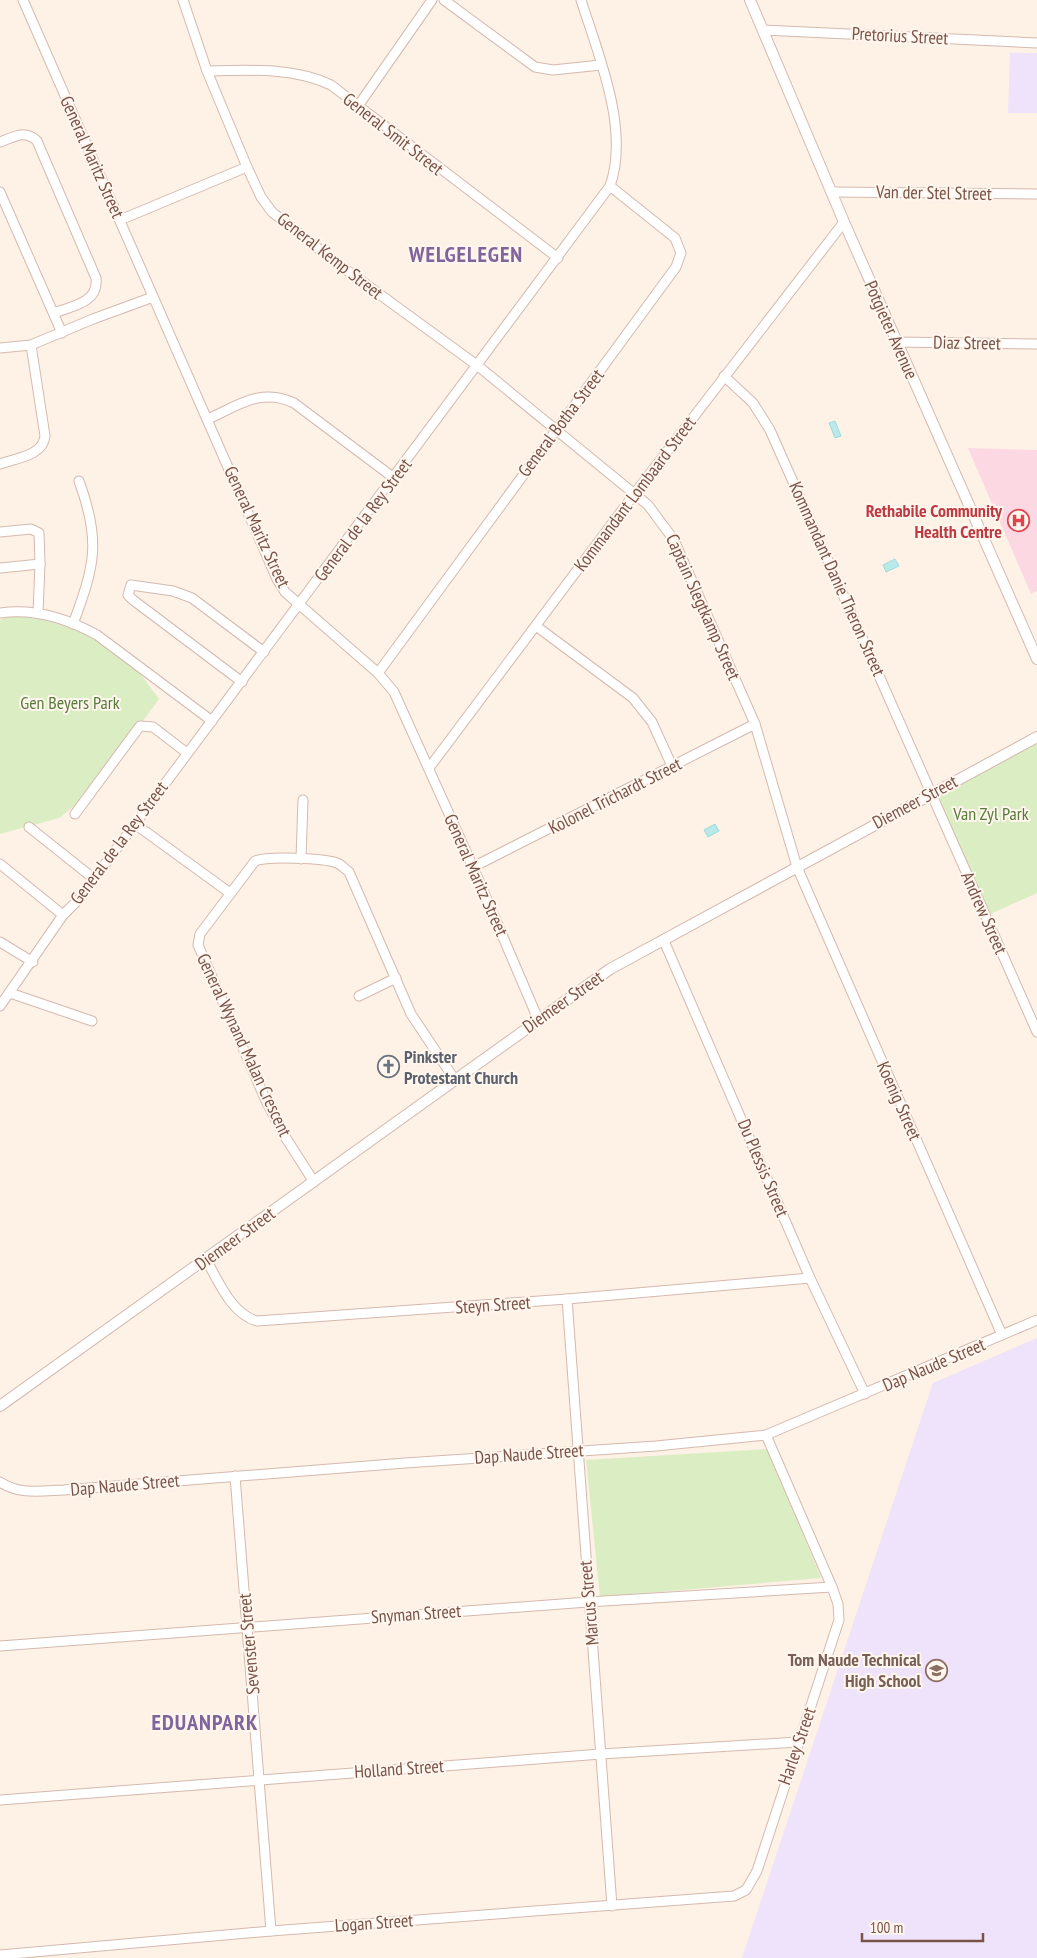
<svg xmlns="http://www.w3.org/2000/svg" width="1037" height="1958" font-family="'PT Sans Narrow',sans-serif">
<style>
.education{fill:#eee3fa}
.medical{fill:#fcd9e2}
.green{fill:#daedc3}
.water{fill:#b9e9e9;stroke:#9edbdc}
.lines{fill:none;stroke-linecap:round;stroke-linejoin:round}
.minor-casing{stroke:#d4b9ae;stroke-width:11}
.tertiary-casing{stroke:#d4b9ae;stroke-width:12}
.minor{stroke:#fff;stroke-width:9}
.tertiary{stroke:#fff;stroke-width:10}
.labels{text-anchor:middle;stroke-width:4;stroke-linejoin:round;paint-order:stroke}
.street-label{font-size:18px;fill:#7a5348;stroke:#fff6ee}
.health-label{font-size:18px;font-weight:bold;fill:#be3a42;stroke:#fff6ee;text-anchor:end}
.park-label{font-size:18px;fill:#587a3c;stroke:#fff6ee}
.worship-label{font-size:18px;font-weight:bold;fill:#5b616d;stroke:#fff6ee;text-anchor:start}
.education-label{font-size:18px;font-weight:bold;fill:#785e54;stroke:#fff6ee;text-anchor:end}
.district-label{font-size:22px;font-weight:bold;letter-spacing:1px;fill:#82649d;stroke:#fff6ee}
</style>
<rect width="100%" height="100%" fill="#fef1e6"/>
<!-- education -->
<g class="education">
<path d="M1010,53H1037V113H1008Z"/>
<path d="M1037,1338V1958H742L933,1383Z"/>
</g>
<!-- medical -->
<path class="medical" d="M968,448L1037,450V591L1031,594Z"/>
<!-- green -->
<g class="green">
<path d="M22,611L85,628L129,659L159,699L89,794L59,818L0,834V620Z"/>
<path d="M1037,737V893L986,916L932,793Z"/>
<path d="M768,1449L821,1578L600,1597L586,1460Z"/>
</g>
<!-- water -->
<g class="water">
<path d="M835,421L841,436L835,438L829,423Z"/>
<path d="M895,559L899,566L886,572L883,565Z"/>
<path d="M715,824L719,831L708,837L704,830Z"/>
</g>
<g class="lines">
<defs>
<g id="minor">
<path d="M23,0L277,579L285,592L378,673L394,692L473,867L538,1019"/>
<path d="M183,0L207,71L247,167L261,197L272,212L334,261L478,366L648,505L674,540L755,724L797,867L1002,1335"/>
<path d="M444,0L535,67L553,70L601,65"/>
<path d="M763,30L1037,43"/>
<path d="M207,71C247,70 294,67 331,85L558,258"/>
<path d="M358,106L432,0"/>
<path d="M0,142C14,137 25,129 37,141L96,278C99,303 72,306 54,313"/>
<path d="M0,192L62,333"/>
<path d="M831,192L1037,194"/>
<path d="M120,220L247,167"/>
<path d="M896,342L1037,344"/>
<path d="M0,348L31,345L93,319L153,297"/>
<path d="M724,376L753,403L770,430L1037,1032"/>
<path d="M208,419C237,406 262,387 294,403L394,478"/>
<path d="M0,464C16,458 43,456 45,436L31,345"/>
<path d="M0,532L31,529L39,533L40,564L38,613"/>
<path d="M0,568L40,564"/>
<path d="M0,613C34,608 68,619 97,635L212,721"/>
<path d="M73,624C95,565 101,541 79,481"/>
<path d="M536,626L633,698L652,722L672,766"/>
<path d="M378,673L676,267L681,253L675,238L610,186"/>
<path d="M242,682L133,600L128,595L131,585L173,591L192,598L264,652"/>
<path d="M429,768L635,493L844,222"/>
<path d="M75,814L140,726L153,727L187,753"/>
<path d="M135,824L230,893"/>
<path d="M29,827L93,878"/>
<path d="M301,859L303,800"/>
<path d="M0,864L63,915"/>
<path d="M473,867L755,724"/>
<path d="M664,941L810,1278L865,1394"/>
<path d="M0,942L33,962"/>
<path d="M10,993L92,1021"/>
<path d="M359,996L396,978"/>
<path d="M0,1006L63,915L79,899L135,824L610,186C630,129 598,54 581,0"/>
<path d="M314,1182L284,1135L267,1103L198,945L200,934L255,861C267,856 324,858 337,863C342,865 345,869 349,872L411,1014L455,1080"/>
<path d="M206,1260C219,1281 231,1314 257,1321L567,1299L810,1278"/>
<path d="M567,1299L612,1906"/>
<path d="M235,1476L271,1931"/>
<path d="M0,1482C20,1495 41,1491 64,1490L405,1463L656,1446L766,1435L1037,1320"/>
<path d="M0,1646L588,1602L832,1587"/>
<path d="M0,1800L601,1754L798,1742"/>
<path d="M0,1955L271,1931L734,1896L746,1890L757,1871L839,1620L838,1604L832,1587L766,1435"/>
</g>
<g id="tertiary">
<path d="M750,0L844,222L1037,659"/>
<path d="M0,1406L610,969L1037,737"/>
</g>
</defs>
<!-- minor casing -->
<use href="#minor" class="minor-casing"/>
<!-- tertiary casing -->
<use href="#tertiary" class="tertiary-casing"/>
<!-- minor -->
<use href="#minor" class="minor"/>
<!-- tertiary -->
<use href="#tertiary" class="tertiary"/>
</g>
<!-- icons -->
<defs>
<symbol id="hospital-ring" viewBox="-11 -11 22 22"><circle r="9.5" fill="#fff6ee" stroke="#e0444e" stroke-width="1.5"/><path d="M-5-5h3v3.5h4V-5h3V5h-3V1.5h-4V5h-3Z" fill="#e0444e"/></symbol>
<symbol id="church-ring" viewBox="-11 -11 22 22"><circle r="9.5" fill="#fff6ee" stroke="#6b7280" stroke-width="1.5"/><path d="M-1.2-6h2.4v3.5h3.3v2.4h-3.3V6h-2.4V-.1h-3.3v-2.4h3.3Z" fill="#6b7280"/></symbol>
<symbol id="school-ring" viewBox="-11 -11 22 22"><circle r="9.5" fill="#fff6ee" stroke="#8d6e63" stroke-width="1.5"/><path d="M0-5L7-2L0 1L-7-2ZM-4 1L0 2.5L4 1V4Q0 6-4 4Z" fill="#8d6e63"/></symbol>
</defs>
<g fill-rule="evenodd">
<use href="#hospital-ring" x="1006" y="508" width="25" height="25"/>
<use href="#church-ring" x="376" y="1054" width="25" height="25"/>
<use href="#school-ring" x="924" y="1658" width="25" height="25"/>
</g>
<g class="labels">
<!-- street labels -->
<g class="street-label">
<text transform="translate(900 36) rotate(3)" y="6">Pretorius Street</text>
<text transform="translate(393 134) rotate(38)" y="6">General Smit Street</text>
<text transform="translate(92 157) rotate(66)" y="6">General Maritz Street</text>
<text transform="translate(934 193) rotate(1)" y="6">Van der Stel Street</text>
<text transform="translate(330 256) rotate(38)" y="6">General Kemp Street</text>
<text transform="translate(891 330) rotate(66)" y="6">Potgieter Avenue</text>
<text transform="translate(967 343) rotate(1)" y="6">Diaz Street</text>
<text transform="translate(561 423) rotate(-53)" y="6">General Botha Street</text>
<text transform="translate(635 494) rotate(-53)" y="6">Kommandant Lombaard Street</text>
<text transform="translate(363 520) rotate(-53)" y="6">General de la Rey Street</text>
<text transform="translate(257 527) rotate(65)" y="6">General Maritz Street</text>
<text transform="translate(837 579) rotate(66)" y="6">Kommandant Danie Theron Street</text>
<text transform="translate(703 607) rotate(66)" y="6">Captain Slegtkamp Street</text>
<text transform="translate(615 796) rotate(-27)" y="6">Kolonel Trichardt Street</text>
<text transform="translate(915 802) rotate(-28)" y="6">Diemeer Street</text>
<text transform="translate(119 843) rotate(-53)" y="6">General de la Rey Street</text>
<text transform="translate(476 875) rotate(66)" y="6">General Maritz Street</text>
<text transform="translate(984 913) rotate(66)" y="6">Andrew Street</text>
<text transform="translate(563 1002) rotate(-35)" y="6">Diemeer Street</text>
<text transform="translate(244 1045) rotate(65)" y="6">General Wynand Malan Crescent</text>
<text transform="translate(899 1101) rotate(66)" y="6">Koenig Street</text>
<text transform="translate(763 1168) rotate(67)" y="6">Du Plessis Street</text>
<text transform="translate(235 1239) rotate(-36)" y="6">Diemeer Street</text>
<text transform="translate(493 1305) rotate(-4)" y="6">Steyn Street</text>
<text transform="translate(934 1365) rotate(-23)" y="6">Dap Naude Street</text>
<text transform="translate(529 1454) rotate(-4)" y="6">Dap Naude Street</text>
<text transform="translate(125 1485) rotate(-5)" y="6">Dap Naude Street</text>
<text transform="translate(589 1603) rotate(-95)" y="6">Marcus Street</text>
<text transform="translate(416 1614) rotate(-4)" y="6">Snyman Street</text>
<text transform="translate(249 1644) rotate(-95)" y="6">Sevenster Street</text>
<text transform="translate(797 1746) rotate(-71)" y="6">Harley Street</text>
<text transform="translate(399 1769) rotate(-4)" y="6">Holland Street</text>
<text transform="translate(374 1923) rotate(-4)" y="6">Logan Street</text>
</g>
<!-- health labels -->
<g class="health-label">
<text x="1002" y="517">Rethabile Community<tspan x="1002" dy="21">Health Centre</tspan></text>
</g>
<!-- park labels -->
<g class="park-label">
<text x="70" y="709">Gen Beyers Park</text>
<text x="991" y="820">Van Zyl Park</text>
</g>
<!-- worship labels -->
<g class="worship-label">
<text x="404" y="1063">Pinkster<tspan x="404" dy="21">Protestant Church</tspan></text>
</g>
<!-- education labels -->
<g class="education-label">
<text x="921" y="1666">Tom Naude Technical<tspan x="921" dy="21">High School</tspan></text>
</g>
<!-- district labels -->
<g class="district-label">
<text x="466" y="262">WELGELEGEN</text>
<text x="205" y="1730">EDUANPARK</text>
</g>
</g>
<!-- scale -->
<path d="M862 1933v8h121v-8" fill="none" stroke="#7a5348" stroke-width="2.5"/>
<text x="870" y="1933" font-size="15" fill="#7a5348" stroke="#fff6ee" stroke-width="4" paint-order="stroke">100 m</text>
</svg>
